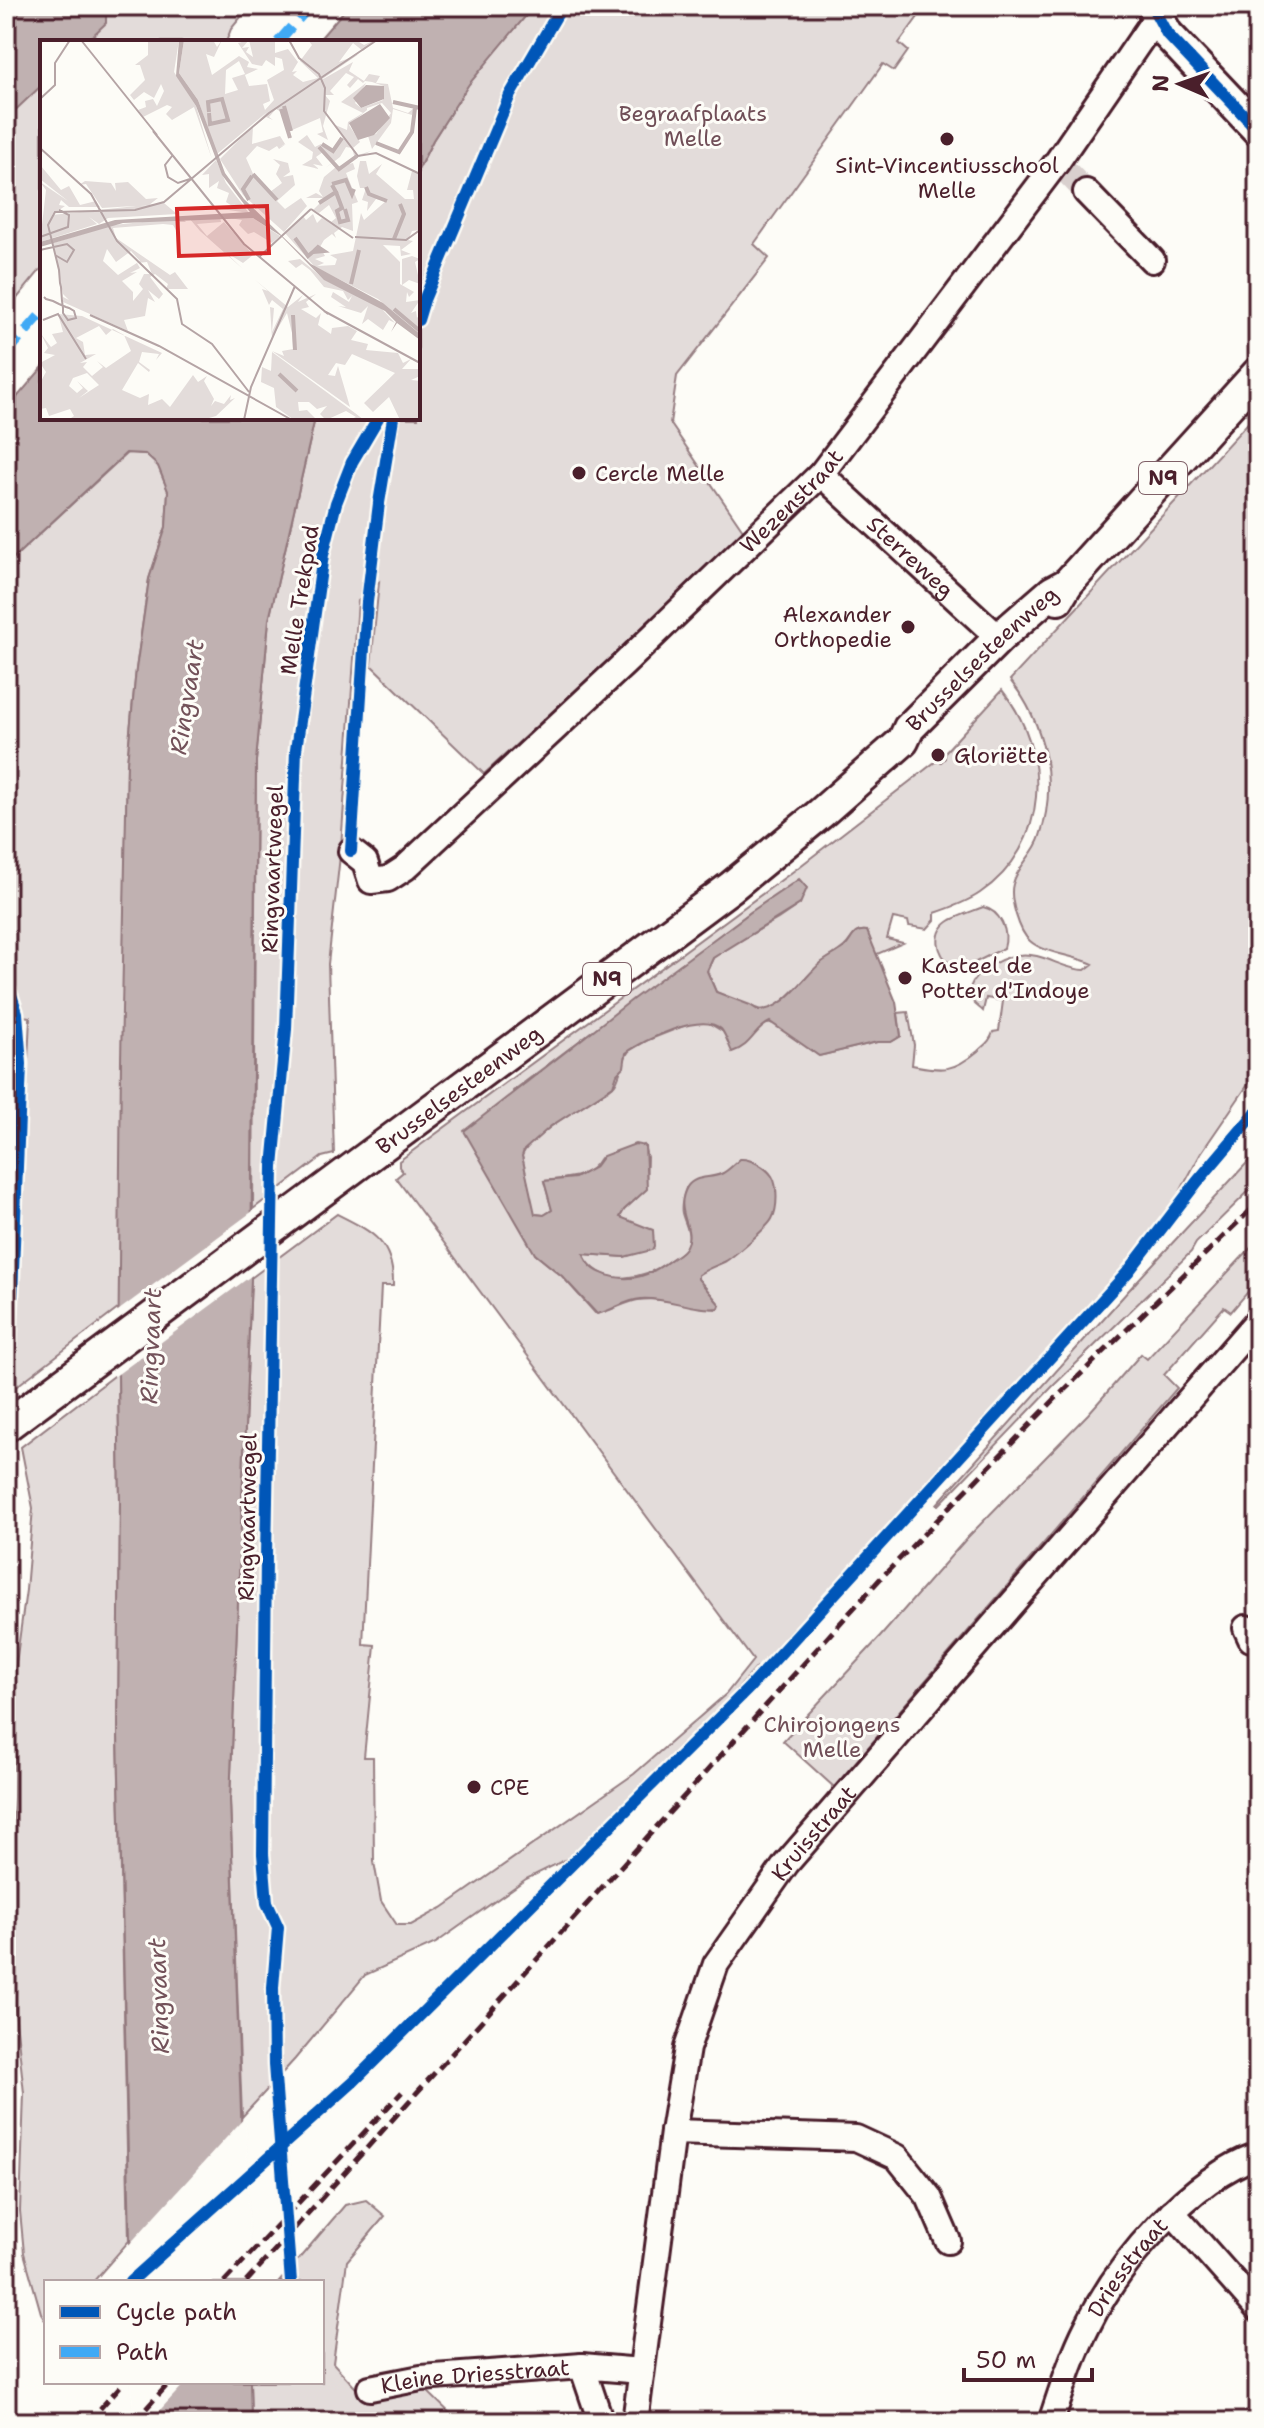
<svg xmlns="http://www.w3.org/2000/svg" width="1264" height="2428" font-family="'Shantell Sans',sans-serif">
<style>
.green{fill:#e3dcda;stroke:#967e82;stroke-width:2}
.water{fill:#c0b1b1;stroke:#91777b;stroke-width:2}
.pier{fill:#fdfcf7}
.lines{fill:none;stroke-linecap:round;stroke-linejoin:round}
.minor-tunnel{stroke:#d9d0ce;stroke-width:24;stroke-dasharray:24 12;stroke-linecap:butt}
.minor-casing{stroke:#4a1f2b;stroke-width:30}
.major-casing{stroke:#4a1f2b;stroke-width:36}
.minor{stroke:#fdfcf7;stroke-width:24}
.major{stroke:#fdfcf7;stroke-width:30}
.rail{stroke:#4a1f2b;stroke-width:5;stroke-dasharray:12 6;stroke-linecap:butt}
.quiet{stroke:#3fa9f5;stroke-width:10;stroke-dasharray:20 10;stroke-linecap:butt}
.cycleway-casing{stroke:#fdfcf7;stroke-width:17}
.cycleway{stroke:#0057b8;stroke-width:12}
.poi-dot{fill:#4a1f2b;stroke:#fdfcf7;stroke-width:3}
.labels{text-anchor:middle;stroke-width:6;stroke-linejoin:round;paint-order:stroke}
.shield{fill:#fdfcf7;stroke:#806168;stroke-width:2}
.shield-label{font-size:20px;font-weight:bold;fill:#4a1f2b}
.park-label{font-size:22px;fill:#704e57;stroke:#fdfcf7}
.poi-label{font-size:22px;fill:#4a1f2b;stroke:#fdfcf7;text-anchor:start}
.street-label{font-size:22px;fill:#4a1f2b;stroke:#fdfcf7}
.water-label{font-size:24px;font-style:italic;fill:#73525a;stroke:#fdfcf7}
.inset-river{fill:none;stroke:#c0b1b1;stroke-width:4}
.inset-road{fill:none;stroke:#b5a4a5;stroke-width:2}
.view{fill:#d62828;fill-opacity:0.15;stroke:#d62828;stroke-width:4}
.inset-edge{fill:none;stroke:#4a1f2b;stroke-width:4}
</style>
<rect width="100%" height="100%" fill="#fdfcf7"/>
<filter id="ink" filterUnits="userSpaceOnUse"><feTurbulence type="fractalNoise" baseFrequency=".0125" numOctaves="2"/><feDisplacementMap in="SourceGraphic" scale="16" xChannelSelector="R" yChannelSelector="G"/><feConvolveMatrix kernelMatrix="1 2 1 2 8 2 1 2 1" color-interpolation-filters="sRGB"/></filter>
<g filter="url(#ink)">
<!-- green -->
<g class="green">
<path d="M6,6H250L231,29L226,42H42V268L6,312Z"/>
<path d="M534,6H926L899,43L908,51L894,71L883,64L754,244L769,258L677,376L670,423L747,536L678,596L484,774L371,665L379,582L358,601L341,847L328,964L334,1154L322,1157L253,1209L256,761L269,620L315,418H418V170L433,140L469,83Z"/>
<path d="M1258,412V1070L1201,1153L1175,1201L1133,1260L760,1669L757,1667L601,1842L526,1879L436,1943L365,1975L295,2059L242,2117L230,1800L251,1278L337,1214C373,1232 394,1242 393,1286H381L363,1644L375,1645L364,1757H373L374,1862L381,1901L397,1925H411L442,1908L634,1774L726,1694L753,1660L396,1178L403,1172L399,1167V1161L799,867L935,762H941L945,758V752L1002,690C1052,752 1050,845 980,893C967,902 950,908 935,913V920L927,929L909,926L908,921L893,918L887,939L903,943L875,955L867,931C852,929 853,940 844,947C836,954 827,958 819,965C805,977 781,1011 762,1010C758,1010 723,995 716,992L707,971L713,958L720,952L778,919L800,904L752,911L513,1091L535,1254L562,1276L595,1313C605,1315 624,1302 638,1300C663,1296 691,1307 716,1309L720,1305L698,1279L697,1275L701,1272L724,1173L686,1188C684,1196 680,1204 682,1213C684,1222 691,1232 688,1243C686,1251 676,1256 670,1260C644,1280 601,1289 583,1254L624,1257L653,1248L620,1217L624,1210L646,1189L647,1157L644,1145L600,1158C588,1180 565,1178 544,1181L552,1210L544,1215L535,1214L533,1210L522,1156C528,1137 577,1110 594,1098C600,1095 611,1090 615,1084C621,1074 622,1061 629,1051L648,1040L691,1023L707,1022L722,1031L774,1023L819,1056L877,1042H891L901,1036L898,1013L908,1012L914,1045L912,1065C943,1071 953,1072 978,1051C985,1044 990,1042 993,1032L999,1031L1003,1001L986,998L983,1011C980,1008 976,1006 973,1002C958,979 1000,957 1018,955C1041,951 1063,970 1085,970L1093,964C1076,956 1043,953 1030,941C1019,932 1009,898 1013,884C1017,866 1035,854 1040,836C1058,783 1045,723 1010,680Z"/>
<path d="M127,453L145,454L158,466L168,491L166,527L149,579L136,669L127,763L119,1308L13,1389L30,1017L23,1016L6,958V565Z"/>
<path d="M983,907C1001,911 1009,932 1004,948L966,967L952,965C936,954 932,931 951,920C961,915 973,911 983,907Z"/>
<path d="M6,997L11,1014L15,1060L6,1259L8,1063L6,1060Z"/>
<path d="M1258,1151V1182L1196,1243L1191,1252L1052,1387L939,1505L937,1504L1138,1280Z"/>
<path d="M1258,1240V1280L1231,1312L1224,1307L1164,1375L1177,1388L834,1787L783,1741L880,1637L967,1538L1088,1414L1141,1354L1147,1359Z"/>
<path d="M118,1373L120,1501L118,1733L129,2241L93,2282H46V2321L41,2313L24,2253L20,2211L24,2093L8,1946L14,1797L15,1671L26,1590L33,1508L21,1447Z"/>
<path d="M366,2200L385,2216L347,2261L333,2363L362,2395L419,2383L459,2422H251L250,2382H322V2282H279L345,2205Z"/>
</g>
<!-- water -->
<g class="water">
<path d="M9,6H106V23L86,42H42V85L6,119V10Z"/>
<path d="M348,6H534L469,84L433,140L418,170V42H317Z"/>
<path d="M42,368V418H315L269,620L256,761L251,1278L230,1800L247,2282H131L118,1733L120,1501L118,1373L121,1060L127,763L136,669L149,579L166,527L168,491L158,466L145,454L126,453L6,565V410Z"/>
<path d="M799,879L807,888L800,904L713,958L707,971L716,992L750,1005L758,1010C785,1011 803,977 822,962C829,957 837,953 844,948C853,940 852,929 867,931L896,1002L901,1036L891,1042H877L819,1056L770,1022C754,1029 752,1046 732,1052C729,1046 726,1035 721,1029C702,1011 644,1040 626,1053L624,1067L617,1074L613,1086L551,1126L524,1150L522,1156L535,1214L544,1215L552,1210L544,1181L575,1178L595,1167L603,1156L635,1144L645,1146L647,1189L624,1210L620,1217L653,1230L654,1246L652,1250L624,1257L584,1254C589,1275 621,1282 641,1276C652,1273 664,1265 673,1258C678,1255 684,1251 686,1246C696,1228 673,1211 687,1187C695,1175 709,1179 721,1174C728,1171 734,1164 740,1159C750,1158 766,1167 772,1176C778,1186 778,1208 772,1219C768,1227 734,1256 726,1261C716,1266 706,1269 698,1275V1279L720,1305L719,1308C693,1311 667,1297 641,1299C625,1300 612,1311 597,1314L562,1276L535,1254L464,1131L633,999L752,911Z"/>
<path d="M135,2382H250L251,2422H137Z"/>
</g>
<!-- pier -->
<g class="pier">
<path d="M257,1208L255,1273L114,1377L115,1313Z"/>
<path d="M246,2116L251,2282H127L126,2248Z"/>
<path d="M131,2382H186L149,2422H133Z"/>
</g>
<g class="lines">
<!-- minor-tunnel -->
<path class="minor-tunnel" d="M1063,168L1086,192"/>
<defs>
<g id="minor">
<path d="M1086,192L1152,260"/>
<path id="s1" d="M821,474L999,638"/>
<path id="s2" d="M351,851L365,862L371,881L388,879L405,868L624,664L821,474L1057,162L1157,16"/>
<path d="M1246,1628L1251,1639L1258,1635"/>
<path d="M673,2132L856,2138L897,2157L929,2197L948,2241"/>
<path d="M1172,2212L1258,2309"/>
<path id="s3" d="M370,2388L421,2378L582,2366"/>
<path d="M601,2422L582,2366L641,2371"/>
<path id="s4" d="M635,2422L673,2132L687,2048L716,1964L786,1864L1258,1320"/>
<path id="s5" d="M1051,2422C1062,2389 1072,2356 1088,2325C1119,2262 1190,2179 1258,2155"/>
</g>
<g id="major">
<path d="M1152,6L1167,34L1258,130"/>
<path d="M1058,599L1067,584L1258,373"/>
<path id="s6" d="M6,1426L731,887L820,814L903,741L909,728L999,638L1052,592L1067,584"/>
</g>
</defs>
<!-- minor casing -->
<use href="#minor" class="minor-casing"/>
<!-- major casing -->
<use href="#major" class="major-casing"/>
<!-- minor -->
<use href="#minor" class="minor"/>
<!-- major -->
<use href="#major" class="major"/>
<!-- rail -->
<g class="rail">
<path d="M224,2282L402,2092"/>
<path d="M246,2282L880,1579L1055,1399L1258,1203"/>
<path d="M88,2422L124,2382"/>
<path d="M134,2422L170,2382"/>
</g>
<!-- quiet -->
<g class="quiet">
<path d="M278,42L310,6"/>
<path d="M6,354L42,313"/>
</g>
<defs>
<g id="cycleway">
<path d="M1152,6L1167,34L1258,130"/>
<path d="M418,320L424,300L510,95L562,6"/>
<path d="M351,851L367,602L379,503L393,418"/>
<path d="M6,980L17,1013L21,1064L7,1425"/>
<path d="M130,2282L354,2081L748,1689L1128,1272L1197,1182L1258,1110"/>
<path d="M291,2282L274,2065L273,1987L278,1927L267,1903L263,1854L266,1556L273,1167L286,1029L296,750L323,555L336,503L352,462L378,418"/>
</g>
</defs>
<!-- cycleway casing -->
<use href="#cycleway" class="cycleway-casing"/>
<!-- cycleway -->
<use href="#cycleway" class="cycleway"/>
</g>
</g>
<!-- markers -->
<g class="poi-dot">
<circle cx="947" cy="139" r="8"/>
<circle cx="579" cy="473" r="8"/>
<circle cx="908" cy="627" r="8"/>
<circle cx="938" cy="755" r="8"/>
<circle cx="905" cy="978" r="8"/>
<circle cx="474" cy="1787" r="8"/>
</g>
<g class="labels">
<!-- shield labels -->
<g class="shield">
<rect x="1139" y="462" width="48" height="32" rx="6"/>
<rect x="583" y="963" width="48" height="32" rx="6"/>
</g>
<g class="shield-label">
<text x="1163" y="485">N9</text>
<text x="607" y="986">N9</text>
</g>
<!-- park labels -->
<g class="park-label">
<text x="693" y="121">Begraafplaats<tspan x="693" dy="25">Melle</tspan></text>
<text x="832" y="1732">Chirojongens<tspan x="832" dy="25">Melle</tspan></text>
</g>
<!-- poi labels -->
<g class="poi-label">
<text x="947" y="173" text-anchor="middle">Sint-Vincentiusschool<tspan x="947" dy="25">Melle</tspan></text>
<text x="595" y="481">Cercle Melle</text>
<text x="892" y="622" text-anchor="end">Alexander<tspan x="892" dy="25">Orthopedie</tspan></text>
<text x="954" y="763">Gloriëtte</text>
<text x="921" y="973">Kasteel de<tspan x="921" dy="25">Potter d'Indoye</tspan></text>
<text x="490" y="1795">CPE</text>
</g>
<!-- street labels -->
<g class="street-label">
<text dy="8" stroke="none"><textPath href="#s2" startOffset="608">Wezenstraat</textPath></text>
<text dy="8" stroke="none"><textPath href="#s1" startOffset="122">Sterreweg</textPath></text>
<text transform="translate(299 600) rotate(-81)" y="8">Melle Trekpad</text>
<text dy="8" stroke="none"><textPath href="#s6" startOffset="1244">Brusselsesteenweg</textPath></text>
<text transform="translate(272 869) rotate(-88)" y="8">Ringvaartwegel</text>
<text dy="8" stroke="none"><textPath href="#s6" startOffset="564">Brusselsesteenweg</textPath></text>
<text transform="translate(247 1517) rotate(-89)" y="8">Ringvaartwegel</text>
<text dy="8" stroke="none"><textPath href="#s4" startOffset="630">Kruisstraat</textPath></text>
<text dy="8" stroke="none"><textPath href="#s5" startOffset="174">Driesstraat</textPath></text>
<text dy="8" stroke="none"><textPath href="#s3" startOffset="106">Kleine Driesstraat</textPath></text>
</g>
<!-- water labels -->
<g class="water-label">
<text transform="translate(187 697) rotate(-81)" y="8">Ringvaart</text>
<text transform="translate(151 1346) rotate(-88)" y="8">Ringvaart</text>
<text transform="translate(159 1996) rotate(-92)" y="8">Ringvaart</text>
</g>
</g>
<!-- overview -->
<g transform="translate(40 40)">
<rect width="380" height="380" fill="#fdfcf7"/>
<path d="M108,0H139L134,32L156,66L172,119L154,67L132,80L126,74L132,67L127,65L103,77L98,70L106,67L105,61L113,59L117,66L124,51L121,44L114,58L104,52L94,60L90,55L105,40L100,25H95L108,15ZM144,0H173L177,7L182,0L174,17L166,14L172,35L199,16L209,22L207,27L218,29L205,35L209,46L227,44L230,61L223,64L225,70L234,60L227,40L244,30L242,19L235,17V26L226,20L222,26L212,24L198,3L209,0L202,8L209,7L206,12L213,17L209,0H235V13L248,9L258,22L252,32L257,31L253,35L263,42L278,38L260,21L272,5L268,0H316L324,5L335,0L323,11L313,3L299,22L319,14L278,42L313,22L309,31L324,41L329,34L340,36L336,43L348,44L353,68L368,73L375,67L372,75L353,69L351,83L332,109L328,96L336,94L351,73L342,63L327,68V70L309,85L320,102L313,108L318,115L331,111L315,119L312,108L306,107L300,117L291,124L285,128L292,123L283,112L276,117L283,126L273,124L279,129L262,125L272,119L273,112L258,102L267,95L275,107L281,104L293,111L303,97L293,84L307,90L308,82L323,73L301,62L326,43L315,63L321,68L343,60L344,46L332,42L325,41L323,43L318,39L310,48L307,45L314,37L306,33L290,51L294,55H285L290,61L283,86L288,100L277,94L283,92L280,78L250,91L251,100L243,73L236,69L229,77L233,80L226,77L213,87L212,104L240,96L245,104L240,107L246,104L239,109L237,106L229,111L217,106L206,118L214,136L230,152L242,143L236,134L240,125L233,119L248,123L250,132L243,137L253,135L255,145L237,161L245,169L261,158L267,166L244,192L203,155L180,119L227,72L177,114L158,60L139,33ZM199,21L205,34L192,38L198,50L185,54L186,30ZM176,120L186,143L209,173L175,168L192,166L186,162L189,153L177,148L179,141L169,148V134L162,135ZM320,121H326L329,134L342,124L336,134L365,159H374L373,150H367L372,131L380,135V190L372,191L368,200L373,201L361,210L371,214L361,216L360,206L343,205L360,222V244L374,252L369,257L367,252L366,262L380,260L371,273L376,271L377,278L380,274V294L338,259L275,227L245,193L263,176L266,180L273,174L277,183L282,178L291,182L296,178L289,165L279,173L273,170L285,158H266L276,153L283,157L279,151L284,137L296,127L313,123L315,129L306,133L318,162L312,164L313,191L302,187L294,193L296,198L292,194L284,200L280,207L285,216L275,219L284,223L277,226L295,225L297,219L290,215L313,211L321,173L324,180L346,161L336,159L327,171L328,162L322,160L326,148H320L317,136ZM1,126L21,150L29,146L40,165L56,161L60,167H29L21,160L19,165L25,166L12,175L124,163L137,174L68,178L59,184L49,177L57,184L0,202L6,150L0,142L28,161L0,139ZM45,141L71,143L76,151L75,143L88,142L106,159L118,158L109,165L62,168L46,144L39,145ZM180,177L181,182L157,184L167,196L184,182L213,215L203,223L184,211L203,229L160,191L149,178ZM183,177L213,178L240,196L232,203L214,192L208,194L199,185L202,180ZM142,178L146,182H140L137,192L133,185L123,184L73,188L76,198L130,235L135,232L148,249H126L128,244L115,234L110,237L123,254L119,259L108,250L115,262L108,258L105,276L84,280L88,291L23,262V257L29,260L23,254L13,203L73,185ZM67,209L76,222L91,211L100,221L78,235L63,221ZM107,222L112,234H104L99,244L103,249L93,261V252L82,241L97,232L90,233L100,228L97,223ZM372,216L380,219L375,222L380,244L369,240L362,245V219ZM260,219L285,240L340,267L355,283L349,280L343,290L328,279L322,284L328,266L321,273L298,266L306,267L291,257L293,252L309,262L312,256L308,260L303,251L284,247L270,230L262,224L256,228L248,221ZM214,239L248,267L263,255L258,262L276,254L266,262L269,267L261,269L276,278L281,273L278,285L291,294L292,288L308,286L317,291L311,300L328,304L326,310L358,313L363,323L371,319L362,329H380V336L371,340L380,341V380H360L349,357L333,372L324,363L355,333L312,314L305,325L296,323L288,335L295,336L298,326L310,367L232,311L244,316L242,311L253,309L252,293L247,273L232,298L230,267L234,268L232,292L243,269L232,260L229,265L222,249L228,251ZM18,274L42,276L122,313L116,320L119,314L102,312L99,322L110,330L109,332L98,323L82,350L100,358L109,354L108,365L122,359L130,367L153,335L158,342L167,336L164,341L174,359L171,366L175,361L184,364L191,355L190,360L195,358L176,376L162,380H28L34,376L30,369L9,376L6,368L0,369V343L6,332L0,323L15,315L4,313L8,308L1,294L11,307L17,303L12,294L23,292ZM59,286L66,295L73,289L84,295L91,311L66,328L57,321L63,327L52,336L43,327L47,322L40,323L56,314L45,315L43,302L36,298ZM47,333L59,345L39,358L48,351L37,341L43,348L37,353L29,346L33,338ZM232,312L315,373L324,380H309L316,377L306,371L286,380L280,374L287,366L277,369L269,362H258L259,371L267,370L277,380H254L236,367L234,348L221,342L222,327L231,331Z" fill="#e3dcda" fill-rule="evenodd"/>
<path d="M139,0H144L139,33L158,60L185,133L204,159L271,224L343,263L380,294V300L357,283L351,292L356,282L345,271L284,240L241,196L213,178L83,183L0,207V202L75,180L210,172L182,135L156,66L136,36ZM326,45L344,46V59L321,68L313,58ZM340,64L350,78L334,95L318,100L309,83Z" fill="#c0b1b1"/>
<path class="inset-river" d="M353,62L380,68M244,66L251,91M241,69L250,98M169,72L168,62L182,59L188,80L170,84L169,73M336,103L359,112L372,92L375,68M282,104L293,111L302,98M279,107L299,129L317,116M213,134L237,160M292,144L306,140L312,154L314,149M326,147L329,154L347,161M296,152L302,168L297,171L300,182L308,180L305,169M209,160L203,149L212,136M279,163L296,152L292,145M255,198L268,216L274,211L278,207L284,211L273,212M354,199L364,174L360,164M311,244L319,210M354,269L380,291M253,275L255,310M239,334L257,351"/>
<path class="inset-road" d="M41,0L117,95M249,0L259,18L279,34L285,48L284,71L318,116L336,113L380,134M0,59L15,45V23L30,0M113,91L204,204L288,274M0,108L51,154L77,201L137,259L142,284L172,304L209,352M132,116L125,125L128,137L138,143L150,139M271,169L313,198M0,197L28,187L29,175L19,170M315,197L366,200L380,190M0,210L27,204L34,210L27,222L15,215M219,217L271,169M4,257L6,259L13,261L19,264L26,267L29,268L34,271L36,278L28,280L23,273V268L22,261L21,247L20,243L19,230L8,185L15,172L95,170L124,162L229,73L337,0M284,271L380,323M50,275L119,306L252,380M3,280L18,274L46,319M204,380L211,347L255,246"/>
<path class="view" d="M227,166L229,213L139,216L137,169Z"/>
<rect width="380" height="380" class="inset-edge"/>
</g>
<!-- margin -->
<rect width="1264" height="2428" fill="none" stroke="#fdfcf7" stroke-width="32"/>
<rect x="16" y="16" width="1232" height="2396" fill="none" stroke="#4a1f2b" stroke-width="3" filter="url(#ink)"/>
<!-- legend -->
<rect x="44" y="2280" width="280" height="104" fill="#fdfcf7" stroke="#b5a4a5" stroke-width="2"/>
<rect x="60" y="2306" width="40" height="12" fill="#0057b8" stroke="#b5a4a5" stroke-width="2"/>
<text x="116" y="2320" font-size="24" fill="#4a1f2b">Cycle path</text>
<rect x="60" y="2346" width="40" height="12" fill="#3fa9f5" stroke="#b5a4a5" stroke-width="2"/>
<text x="116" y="2360" font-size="24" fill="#4a1f2b">Path</text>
<!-- north arrow -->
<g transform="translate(1180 84) rotate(272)" stroke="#fdfcf7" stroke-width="6" paint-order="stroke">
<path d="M0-6L14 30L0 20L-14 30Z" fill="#4a1f2b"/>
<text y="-12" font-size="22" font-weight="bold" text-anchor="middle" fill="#4a1f2b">N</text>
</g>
<!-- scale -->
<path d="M964 2368v12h128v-12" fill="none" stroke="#4a1f2b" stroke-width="4"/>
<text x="976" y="2368" font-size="24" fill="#4a1f2b" stroke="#fdfcf7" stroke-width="6" paint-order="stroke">50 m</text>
</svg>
